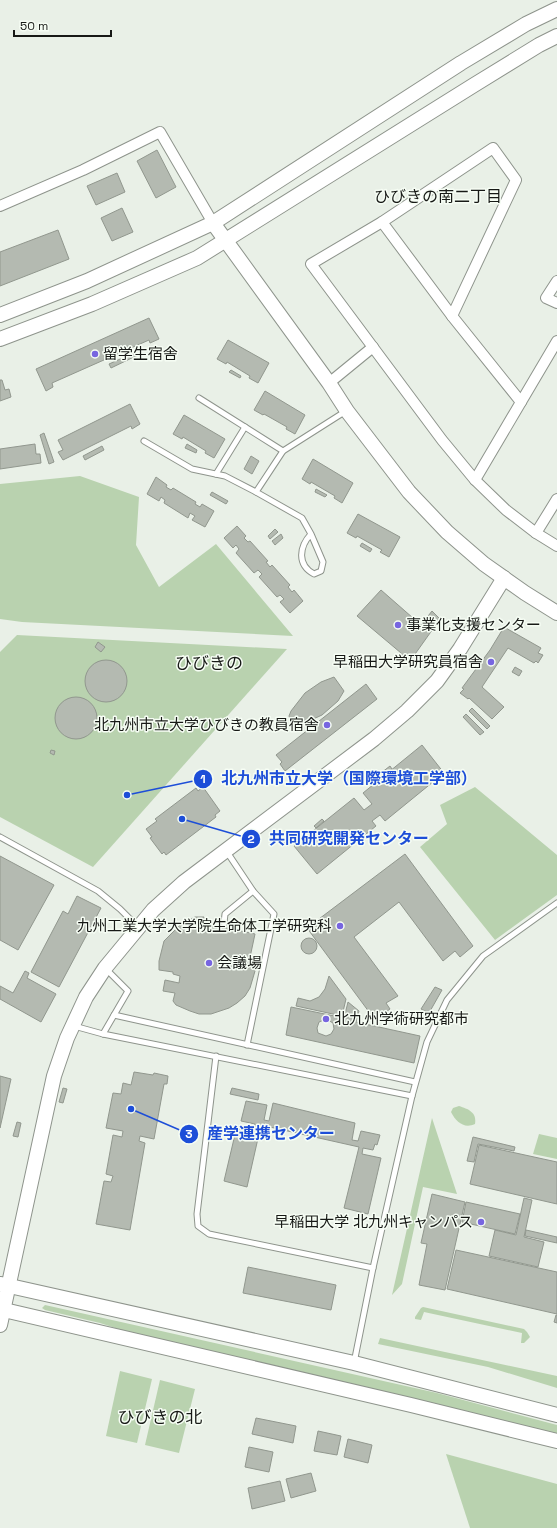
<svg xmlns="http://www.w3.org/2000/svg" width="557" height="1528" font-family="'Space Grotesk','Noto Sans JP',sans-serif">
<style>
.green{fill:#b9d2af}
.building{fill:#b4bab1;stroke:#91978e;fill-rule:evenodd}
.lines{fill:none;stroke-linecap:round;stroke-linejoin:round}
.lane-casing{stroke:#8e948c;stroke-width:7}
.street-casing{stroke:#8e948c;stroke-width:12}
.secondary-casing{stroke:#8e948c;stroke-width:16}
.lane{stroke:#fff;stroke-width:5}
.street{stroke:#fff;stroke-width:10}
.secondary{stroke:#fff;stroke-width:14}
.poi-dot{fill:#7765e0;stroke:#f6fdf4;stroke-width:1.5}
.labels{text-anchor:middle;stroke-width:3;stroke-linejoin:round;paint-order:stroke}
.poi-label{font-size:15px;fill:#171916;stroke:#f6fdf4;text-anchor:start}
.neighbourhood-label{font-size:16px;fill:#171916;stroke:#f6fdf4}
.quarter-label{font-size:17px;fill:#171916;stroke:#f6fdf4}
.leader{fill:none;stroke:#1d4ed8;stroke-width:1.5}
.callout-dot{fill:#1d4ed8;stroke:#f6fdf4;stroke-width:1.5}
.mark-label{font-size:12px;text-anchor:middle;font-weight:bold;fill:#fff}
.callout-label{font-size:16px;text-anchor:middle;font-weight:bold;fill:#1d4ed8;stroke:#f6fdf4;stroke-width:3;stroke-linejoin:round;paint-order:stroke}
</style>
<rect width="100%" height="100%" fill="#e9f0e7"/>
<!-- green -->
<g class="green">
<path d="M80,476L139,497L136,545L159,587L216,544L293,636L22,622L0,619V484Z"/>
<path d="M17,635L287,649L93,867L0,817V652Z"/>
<path d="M475,787L557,855V895L495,940L420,847L447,824L440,805Z"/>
<path d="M459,1106C468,1109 477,1112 475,1124C464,1129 456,1122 451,1112L453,1108Z"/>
<path d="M432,1118L457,1194L423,1187L402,1284L392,1295Z"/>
<path d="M539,1134L557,1138V1159L533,1154Z"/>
<path d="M45,1305L437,1393L557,1425V1435L434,1404L155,1341L100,1323L45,1310L42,1308Z"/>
<path d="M423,1307L524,1329L527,1332L530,1337L524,1343H521L522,1333L424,1312L421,1320L415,1319V1317L421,1308Z"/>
<path d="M380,1338L557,1376V1388L488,1367L378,1344Z"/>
<path d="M120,1371L152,1379L137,1443L106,1436Z"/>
<path d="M160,1380L195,1389L179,1453L145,1445Z"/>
<path d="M446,1454L557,1484V1528H470Z"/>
</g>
<!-- building -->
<g class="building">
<path d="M157,150L176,187L156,198L137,161Z"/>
<path d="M117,173L125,192L96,205L87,186Z"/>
<path d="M122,208L133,232L112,241L101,218Z"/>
<path d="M58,230L69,259L0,286V252Z"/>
<path d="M149,318L159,339L150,343L149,340L52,383L53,387L46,391L36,369Z"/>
<path d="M228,340L269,363L258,383L249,378L250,376L227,362L226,364L217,359Z"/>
<path d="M136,352L138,355L111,368L109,364Z"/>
<path d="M231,370L241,376L240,378L229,372Z"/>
<path d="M0,380H2L5,390L9,389L11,397L0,401Z"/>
<path d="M265,391L305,415L295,434L286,429L287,427L264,414L263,415L254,410Z"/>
<path d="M130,404L140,424L132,429L131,426L63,460L58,452L63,450L58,440Z"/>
<path d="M184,415L225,439L214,458L205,453L206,451L183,437L182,439L173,434Z"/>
<path d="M44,433L54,462L49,464L40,435Z"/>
<path d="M35,444L36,454H40L41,463L0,469V449Z"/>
<path d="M187,444L197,450L196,453L185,448Z"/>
<path d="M102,446L104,450L85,460L83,456Z"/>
<path d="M251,456L259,461L252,474L244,469Z"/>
<path d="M313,459L353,483L342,503L334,498L335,496L311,482L310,484L302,479Z"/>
<path d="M156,477L167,485L166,487L171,490L173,488L196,502L195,504L200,507L202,504L214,511L205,527L192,520L195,516L190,513L188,518L164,503L165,500L161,497L159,501L147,494Z"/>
<path d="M316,489L327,495L325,497L315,492Z"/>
<path d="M212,492L228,501L226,504L210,495Z"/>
<path d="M358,514L400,537L389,557L380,552L382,550L357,536L356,538L347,533Z"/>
<path d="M237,526L246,536L244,538L248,542L250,541L268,561L266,562L270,567L272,565L290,585L288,587L292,592L294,590L303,601L290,613L280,602L284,599L280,595L277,597L259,577L262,574L258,570L254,573L236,553L239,549L236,545L233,548L224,538Z"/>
<path d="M275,529L278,532L270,539L268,536Z"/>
<path d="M281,534L283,538L275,545L272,541Z"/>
<path d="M362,543L372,549L370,552L360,546Z"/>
<path d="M381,590L421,625L432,611L440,619L408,664L399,656L401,653L357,616Z"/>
<path d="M504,627L541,648L538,653L543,655L538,663L536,661L534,663L508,648L482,687L504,707L492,719L469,698L468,699L460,693L464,689L462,688L490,650Z"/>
<path d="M98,642L105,647L101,652L95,647Z"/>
<circle cx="106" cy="681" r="21"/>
<path d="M515,667L522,671L519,676L512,672Z"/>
<path d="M334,677L344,691L338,701L322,715L309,721L298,724L291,722L289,716L291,711L305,693L321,682Z"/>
<path d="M366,684L377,699L285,771L280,764L282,762L276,755Z"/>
<circle cx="76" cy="718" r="21"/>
<path d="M472,708L490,726L487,729L469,711Z"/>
<path d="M466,714L484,732L480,735L463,717Z"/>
<path d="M422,745L444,773L385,821L380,815L372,821L376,826L317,874L294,846L354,798L364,810L372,804L363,793Z"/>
<path d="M51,750L55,751L54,755L50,753Z"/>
<path d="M390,766L392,769L383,776L381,773Z"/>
<path d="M203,787L220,811L215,815L216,817L166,855L164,852L162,854L150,838L152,837L146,829L157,821L155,819L196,788L198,791Z"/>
<path d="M322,819L324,821L316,828L314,826Z"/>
<path d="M281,837L288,846L283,843Z"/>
<path d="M405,854L473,946L460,957L455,951L443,961L399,902L354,937L398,996L386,1003L390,1009L375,1020L307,928Z"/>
<path d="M0,856L54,885L18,950L0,940Z"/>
<path d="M77,896L101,908L59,987L31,972L63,911L68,914Z"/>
<path d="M195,917H204L203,923L255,934L249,962L255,964V971L250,988L245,996L237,1003L229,1008L211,1014H199L190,1011L176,1005L173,1001L175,993L163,991L165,980L179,983L180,976L173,974V972L159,970V961L164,941L180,925Z"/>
<circle cx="309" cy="946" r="8"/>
<path d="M25,971L29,973L27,978L56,994L41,1022L0,999V986L13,993Z"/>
<path d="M329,976L346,999L342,1016L296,1006L298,998L310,1001L319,997L325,989Z"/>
<path d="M435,987L442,990L429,1013L421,1009Z"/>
<path d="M348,1002L359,1011L356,1022L420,1036L414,1063L286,1035L291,1007L344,1018ZM326,1019L333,1023L334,1029L331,1034L326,1036L318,1033L317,1028L319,1022Z"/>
<path d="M134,1072L153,1075L154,1073L168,1076L167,1084H164L154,1139L140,1136L139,1141L145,1143L130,1230L96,1224L104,1181L111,1182L113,1176L106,1174L113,1135L122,1137L123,1131L106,1128L113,1093L121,1094L123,1083L131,1085Z"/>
<path d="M0,1076L11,1079L0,1128Z"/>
<path d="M63,1088L67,1089L63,1103L59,1102Z"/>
<path d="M232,1088L259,1094L258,1100L230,1094Z"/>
<path d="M246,1101L267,1105L264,1120L269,1121L273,1103L355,1123L352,1140L358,1141L361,1131L380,1135L377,1145L375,1144L373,1150L363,1148L362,1154L381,1158L368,1214L344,1208L359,1147L261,1125L247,1187L224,1181L237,1126L253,1130L255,1124L241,1121Z"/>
<path d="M17,1122L21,1123L18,1137L13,1136Z"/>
<path d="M473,1137L515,1147L514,1151L478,1144L474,1162L467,1161Z"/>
<path d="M479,1145L557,1162V1204L470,1184Z"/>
<path d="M432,1194L465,1202L445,1290L419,1285L427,1244L421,1243Z"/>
<path d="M524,1198L532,1200L524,1237L544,1242L538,1267L489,1256L495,1230L516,1235Z"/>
<path d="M466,1202L520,1214L515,1234L462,1222Z"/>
<path d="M526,1230L557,1237V1243L525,1236Z"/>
<path d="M456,1250L557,1272V1314L447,1289Z"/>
<path d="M248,1267L336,1285L331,1310L243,1293Z"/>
<path d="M556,1315H557V1323L554,1322Z"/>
<path d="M256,1418L296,1426L293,1443L252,1434Z"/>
<path d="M318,1431L341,1436L337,1455L314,1451Z"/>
<path d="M348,1439L372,1445L368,1463L344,1457Z"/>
<path d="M249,1447L273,1452L269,1472L245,1467Z"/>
<path d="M311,1473L316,1491L291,1498L286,1479Z"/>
<path d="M280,1481L285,1501L252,1509L248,1488Z"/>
</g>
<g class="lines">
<defs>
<g id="lane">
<path d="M199,398L283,451"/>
<path d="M144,441L192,469L225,476L256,492"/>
<path d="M216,474L245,427"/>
<path d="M311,534C299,547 297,565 314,574L321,571L323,562L311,534L302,518L256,492L283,451L346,411"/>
<path d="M0,837L98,891L120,909L137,926"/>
<path d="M227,852L253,891L274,914L247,1045"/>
<path d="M224,923L225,914L253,891"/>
<path d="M114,1015L415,1082"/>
<path d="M74,1026L103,1034L412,1096"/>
<path d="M103,1034L128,991L105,968"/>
<path d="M216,1056L197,1214L198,1226L209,1234L373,1268"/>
<path d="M354,1363L373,1268L412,1096L427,1042L447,1000L483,956L557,903"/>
</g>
<g id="street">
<path d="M0,206L83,170L160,132L213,223"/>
<path d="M382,222L452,316L521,402L475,480"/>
<path d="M557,281L546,298L557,303"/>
<path d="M452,316L516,180L493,148L382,222L311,264L442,440L475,480L506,510L536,533L557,546"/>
<path d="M329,383L373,347"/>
<path d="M521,402L557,341"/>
<path d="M536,533L557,499"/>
</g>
<g id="secondary">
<path d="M213,223L329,383L347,411L409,492L447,532L484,564L525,593L557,613"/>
<path d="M0,315L87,281L213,223L461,63L526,24L557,9"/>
<path d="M0,339L92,304L197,258L474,85L539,45L557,36"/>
<path d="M1,1284L354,1363L557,1415"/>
<path d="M0,1309L411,1405L557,1441"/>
<path d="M0,1325L54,1076L67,1038L86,997L105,968L153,910L184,882L374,739L407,711L437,681L460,649L504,578"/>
</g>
</defs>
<!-- lane casing -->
<use href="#lane" class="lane-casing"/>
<!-- street casing -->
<use href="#street" class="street-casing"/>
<!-- secondary casing -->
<use href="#secondary" class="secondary-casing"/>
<!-- lane -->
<use href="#lane" class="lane"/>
<!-- street -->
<use href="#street" class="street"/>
<!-- secondary -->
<use href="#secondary" class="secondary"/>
</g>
<!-- markers -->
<g class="poi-dot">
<circle cx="95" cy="354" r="4"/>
<circle cx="398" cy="625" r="4"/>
<circle cx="491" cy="662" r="4"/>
<circle cx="327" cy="725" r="4"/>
<circle cx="340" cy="926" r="4"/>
<circle cx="209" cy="963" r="4"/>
<circle cx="326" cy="1019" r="4"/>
<circle cx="481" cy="1222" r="4"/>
</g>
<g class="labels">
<!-- poi labels -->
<g class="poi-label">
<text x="103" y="359">留学生宿舎</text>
<text x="406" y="630">事業化支援センター</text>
<text x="483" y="667" text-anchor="end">早稲田大学研究員宿舎</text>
<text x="319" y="730" text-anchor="end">北九州市立大学ひびきの教員宿舎</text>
<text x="332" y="931" text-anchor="end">九州工業大学大学院生命体工学研究科</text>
<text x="217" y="968">会議場</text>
<text x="334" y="1024">北九州学術研究都市</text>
<text x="473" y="1227" text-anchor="end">早稲田大学 北九州キャンパス</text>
</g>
<!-- neighbourhood labels -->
<g class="neighbourhood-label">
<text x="438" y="202">ひびきの南二丁目</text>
</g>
<!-- quarter labels -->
<g class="quarter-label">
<text x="209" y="669">ひびきの</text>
<text x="160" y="1423">ひびきの北</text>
</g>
</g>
<!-- callouts -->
<path class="leader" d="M127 795L203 779M182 819L251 839M131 1109L189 1134"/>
<g class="callout-dot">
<circle cx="127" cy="795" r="4"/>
<circle cx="182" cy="819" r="4"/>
<circle cx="131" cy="1109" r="4"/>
<circle cx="203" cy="779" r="10"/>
<circle cx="251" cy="839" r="10"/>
<circle cx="189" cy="1134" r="10"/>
</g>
<g class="mark-label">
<text x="203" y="783">1</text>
<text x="251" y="843">2</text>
<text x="189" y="1138">3</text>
</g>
<g class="callout-label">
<text x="349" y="784">北九州市立大学（国際環境工学部）</text>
<text x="349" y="844">共同研究開発センター</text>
<text x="271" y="1139">産学連携センター</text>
</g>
<!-- scale -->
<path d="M14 30v6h97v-6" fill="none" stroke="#171916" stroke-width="2"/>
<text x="20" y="30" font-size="12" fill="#171916" stroke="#f6fdf4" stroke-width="3" paint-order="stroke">50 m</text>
</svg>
